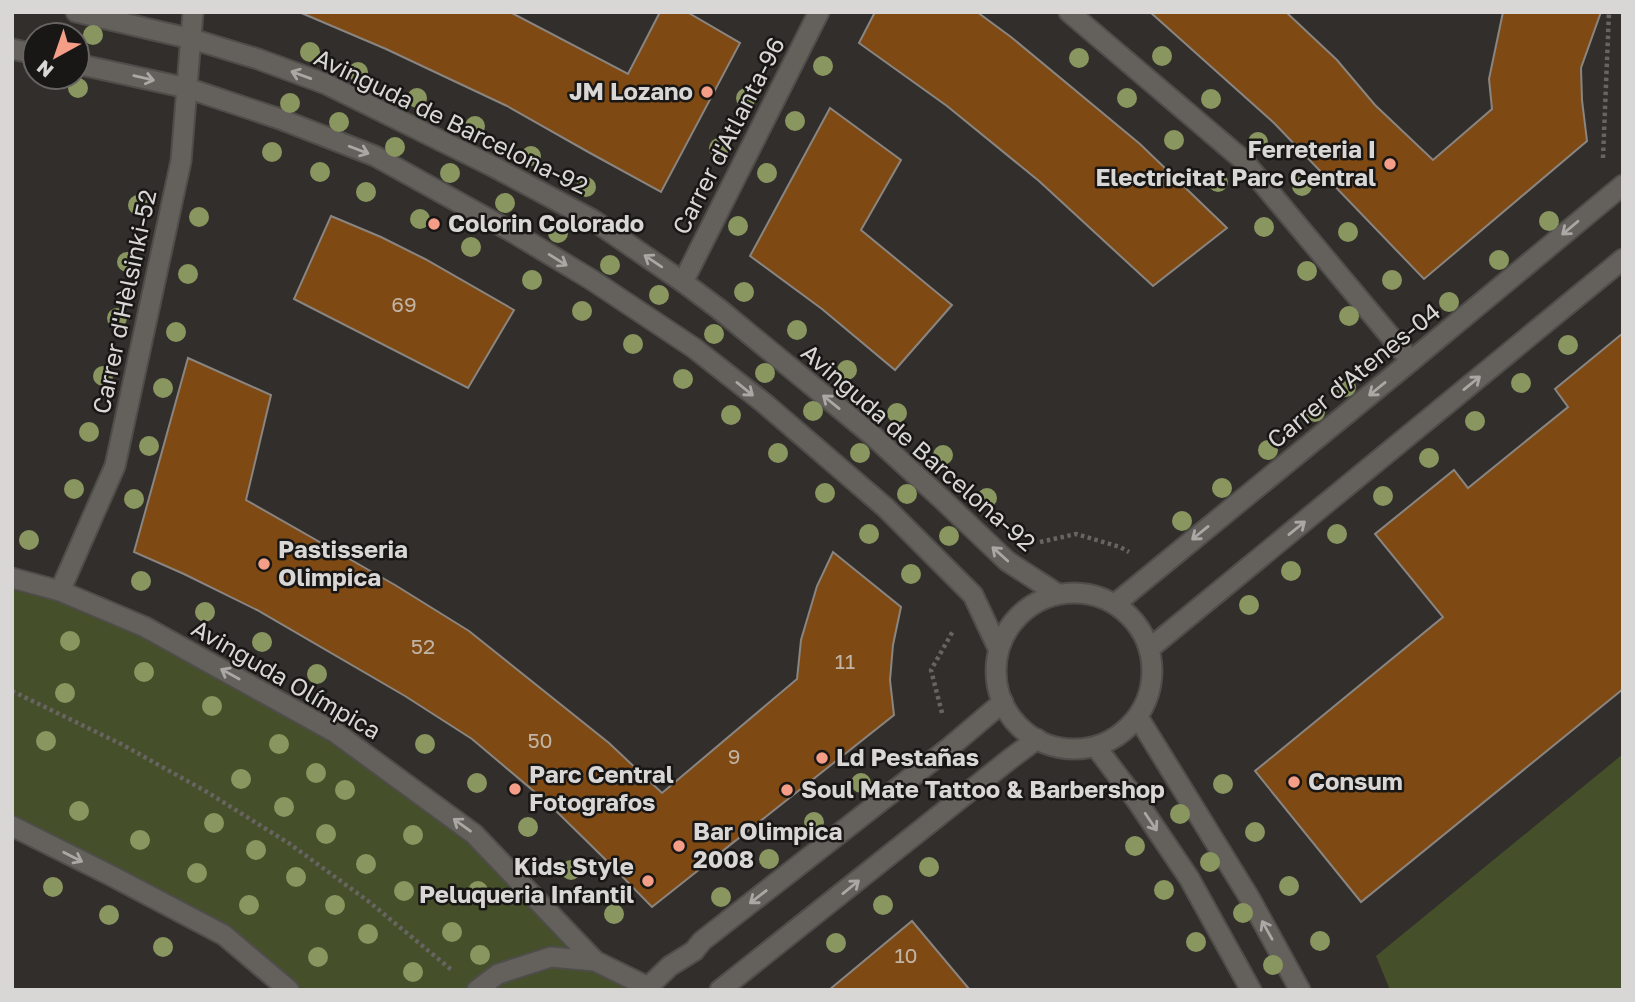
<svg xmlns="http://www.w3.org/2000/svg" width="1635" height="1002" font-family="'Golos Text',sans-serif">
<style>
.green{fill:#454f2a}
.building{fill:#7f4914;stroke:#898581;stroke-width:2}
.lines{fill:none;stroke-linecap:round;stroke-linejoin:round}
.minor-casing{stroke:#4f4d4a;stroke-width:23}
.path{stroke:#676461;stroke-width:4.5;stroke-dasharray:3.5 3.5;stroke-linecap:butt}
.minor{stroke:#64605c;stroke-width:19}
.tree{fill:#89965f}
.oneway{stroke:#aaa7a5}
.poi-dot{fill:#f49e88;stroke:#191716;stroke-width:2.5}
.labels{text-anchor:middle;stroke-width:5;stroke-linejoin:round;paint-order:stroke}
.number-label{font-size:21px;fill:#c2b4a5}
.poi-label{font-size:24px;font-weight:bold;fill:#d9d7d5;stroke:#191716;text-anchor:start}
.street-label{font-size:24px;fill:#d9d7d5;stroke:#191716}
</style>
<rect width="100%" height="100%" fill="#322e2b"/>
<!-- green -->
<g class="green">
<path d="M12,579L60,591L336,733L474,834L595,961L650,990H288L224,935L12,826Z"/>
<path d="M1623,754V990H1390L1376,956Z"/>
</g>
<!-- building -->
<g class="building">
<path d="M299,12H510L628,74L660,12H687L740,43L661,192L590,153L507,106L386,49Z"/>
<path d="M875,12H977L1011,37L1140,144L1227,228L1153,286L1039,181L947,106L859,43Z"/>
<path d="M1150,12H1286L1337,60L1375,105L1433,160L1492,109L1489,79L1503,12H1601L1581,68L1582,100L1587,141L1424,279L1274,123Z"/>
<path d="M830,108L901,160L861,230L952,305L895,370L822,309L750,256Z"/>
<path d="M331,216L381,237L425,259L514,310L468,388L294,299Z"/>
<path d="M1623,333V689L1361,902L1255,771L1443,617L1375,534L1454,470L1468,488L1568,407L1555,389Z"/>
<path d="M188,358L271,395L246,500L395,585L469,631L609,743L662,793L797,679L801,640L817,586L833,552L901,607L893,645L890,680L894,715L652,907L610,864L549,804L472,739L405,696L257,610L184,574L134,552Z"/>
<path d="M912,921L970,990H829Z"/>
</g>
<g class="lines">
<defs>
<g id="minor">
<path d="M76,12L192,39L258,59L326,84L496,168L593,220L683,282L719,309L872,435L943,500L1007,561L1056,593"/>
<path d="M1069,12L1243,160L1411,361"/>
<path d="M12,49L35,54"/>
<path d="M77,64L187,88L280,119L375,156L514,233L592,280L694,348L764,403L886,508L973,595L998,648"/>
<path d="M683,282L819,12"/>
<path d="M12,578L60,591L145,627L336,733L474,834L595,961"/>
<path d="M60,591L115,466L181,161L193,12"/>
<circle cx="1074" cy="671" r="78"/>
<path d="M1115,604L1411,361L1623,185"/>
<path d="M1149,649L1623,259"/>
<path d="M1138,717L1249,897L1300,990"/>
<path d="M1096,747L1137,801L1189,878L1251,990"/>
<path d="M12,826L112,876L224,935L289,990"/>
<path d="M648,987L670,966L694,951L702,941L950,747L1003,702"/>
<path d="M477,990L498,974L551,957L595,961L648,987L650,990"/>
<path d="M720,990L1010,759L1037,739"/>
</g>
</defs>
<!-- minor casing -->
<use href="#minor" class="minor-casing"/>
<!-- path -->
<g class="path">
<path d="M1603,158L1609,12"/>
<path d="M1040,542L1076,534L1120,547L1129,552"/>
<path d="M12,691L123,745L207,792L290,844L368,901L453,971"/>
<path d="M942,713L931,670L953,631"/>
</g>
<!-- minor -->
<use href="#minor" class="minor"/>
</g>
<!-- trees -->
<g class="tree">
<circle cx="93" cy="35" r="10"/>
<circle cx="310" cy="52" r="10"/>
<circle cx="1162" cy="56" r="10"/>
<circle cx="1079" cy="58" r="10"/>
<circle cx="823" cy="66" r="10"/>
<circle cx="358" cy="72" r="10"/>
<circle cx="78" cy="88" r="10"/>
<circle cx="417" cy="98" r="10"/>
<circle cx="746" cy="98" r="10"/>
<circle cx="1127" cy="98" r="10"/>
<circle cx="1211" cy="99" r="10"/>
<circle cx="290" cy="103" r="10"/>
<circle cx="795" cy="121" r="10"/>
<circle cx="339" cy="122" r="10"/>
<circle cx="475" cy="126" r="10"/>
<circle cx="1174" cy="140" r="10"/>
<circle cx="1258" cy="142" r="10"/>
<circle cx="395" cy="147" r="10"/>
<circle cx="719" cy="148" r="10"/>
<circle cx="272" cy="152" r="10"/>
<circle cx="531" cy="156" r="10"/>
<circle cx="320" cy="172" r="10"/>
<circle cx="450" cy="173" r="10"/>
<circle cx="767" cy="173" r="10"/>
<circle cx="1218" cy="182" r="10"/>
<circle cx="1302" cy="186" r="10"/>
<circle cx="586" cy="187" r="10"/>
<circle cx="366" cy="192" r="10"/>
<circle cx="505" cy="203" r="10"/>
<circle cx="138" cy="205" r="10"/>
<circle cx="199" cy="217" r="10"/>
<circle cx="420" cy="219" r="10"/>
<circle cx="1549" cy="221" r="10"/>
<circle cx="738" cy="226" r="10"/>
<circle cx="1264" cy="227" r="10"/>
<circle cx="1348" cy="232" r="10"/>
<circle cx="558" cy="233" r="10"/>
<circle cx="471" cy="247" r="10"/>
<circle cx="1499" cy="260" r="10"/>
<circle cx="127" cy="262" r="10"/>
<circle cx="610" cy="265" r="10"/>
<circle cx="1307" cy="271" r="10"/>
<circle cx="188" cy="274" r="10"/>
<circle cx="532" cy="280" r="10"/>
<circle cx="1392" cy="280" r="10"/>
<circle cx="744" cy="292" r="10"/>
<circle cx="659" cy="295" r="10"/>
<circle cx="1449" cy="302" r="10"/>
<circle cx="582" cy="311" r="10"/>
<circle cx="1349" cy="316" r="10"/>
<circle cx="117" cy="318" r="10"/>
<circle cx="797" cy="330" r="10"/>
<circle cx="176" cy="332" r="10"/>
<circle cx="714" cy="334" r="10"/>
<circle cx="633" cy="344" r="10"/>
<circle cx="1568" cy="345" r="10"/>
<circle cx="847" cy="370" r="10"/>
<circle cx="765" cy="373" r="10"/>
<circle cx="103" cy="376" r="10"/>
<circle cx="683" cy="379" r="10"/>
<circle cx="1521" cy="383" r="10"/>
<circle cx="1346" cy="387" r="10"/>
<circle cx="163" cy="388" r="10"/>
<circle cx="813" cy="411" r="10"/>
<circle cx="1315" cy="412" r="10"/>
<circle cx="897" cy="413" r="10"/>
<circle cx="731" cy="415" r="10"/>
<circle cx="1475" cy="421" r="10"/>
<circle cx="89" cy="432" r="10"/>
<circle cx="149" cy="446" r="10"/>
<circle cx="1268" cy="450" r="10"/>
<circle cx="778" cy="453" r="10"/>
<circle cx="860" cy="453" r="10"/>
<circle cx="943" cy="455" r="10"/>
<circle cx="1429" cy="458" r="10"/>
<circle cx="1222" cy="488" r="10"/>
<circle cx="74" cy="489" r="10"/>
<circle cx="825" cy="493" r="10"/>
<circle cx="907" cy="494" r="10"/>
<circle cx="1383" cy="496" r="10"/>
<circle cx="987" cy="498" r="10"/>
<circle cx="134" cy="499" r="10"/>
<circle cx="1182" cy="521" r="10"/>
<circle cx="869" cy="534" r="10"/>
<circle cx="1337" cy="534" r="10"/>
<circle cx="949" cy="536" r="10"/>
<circle cx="29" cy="540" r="10"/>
<circle cx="1291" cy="571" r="10"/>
<circle cx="911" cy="574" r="10"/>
<circle cx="141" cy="581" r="10"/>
<circle cx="1249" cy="605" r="10"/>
<circle cx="205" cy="612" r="10"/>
<circle cx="70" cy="641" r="10"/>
<circle cx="262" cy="642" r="10"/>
<circle cx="144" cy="672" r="10"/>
<circle cx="317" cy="674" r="10"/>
<circle cx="65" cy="693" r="10"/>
<circle cx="212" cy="706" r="10"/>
<circle cx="46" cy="741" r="10"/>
<circle cx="279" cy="744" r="10"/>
<circle cx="425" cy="744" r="10"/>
<circle cx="316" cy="773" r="10"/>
<circle cx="241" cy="779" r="10"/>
<circle cx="477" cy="783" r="10"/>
<circle cx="861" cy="783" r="10"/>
<circle cx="1223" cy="784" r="10"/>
<circle cx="345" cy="790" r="10"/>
<circle cx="284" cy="807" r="10"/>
<circle cx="79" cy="811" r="10"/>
<circle cx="1180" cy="814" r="10"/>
<circle cx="814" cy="822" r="10"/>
<circle cx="214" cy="823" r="10"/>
<circle cx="528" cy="827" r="10"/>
<circle cx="1255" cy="832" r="10"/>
<circle cx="326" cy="834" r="10"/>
<circle cx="413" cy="835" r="10"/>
<circle cx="140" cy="840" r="10"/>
<circle cx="1135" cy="846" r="10"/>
<circle cx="256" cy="850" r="10"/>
<circle cx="769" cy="859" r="10"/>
<circle cx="1210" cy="862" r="10"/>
<circle cx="366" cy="864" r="10"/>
<circle cx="929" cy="867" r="10"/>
<circle cx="571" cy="870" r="10"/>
<circle cx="197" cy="873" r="10"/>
<circle cx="296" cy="877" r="10"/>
<circle cx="1289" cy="886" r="10"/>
<circle cx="53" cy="887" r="10"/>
<circle cx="1164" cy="890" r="10"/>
<circle cx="404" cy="891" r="10"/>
<circle cx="478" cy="891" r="10"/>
<circle cx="721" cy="897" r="10"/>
<circle cx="249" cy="905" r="10"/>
<circle cx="335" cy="905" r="10"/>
<circle cx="883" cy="905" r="10"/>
<circle cx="1243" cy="913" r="10"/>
<circle cx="614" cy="914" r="10"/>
<circle cx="109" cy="915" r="10"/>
<circle cx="452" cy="932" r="10"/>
<circle cx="368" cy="934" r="10"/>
<circle cx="1320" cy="941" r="10"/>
<circle cx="1196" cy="942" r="10"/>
<circle cx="836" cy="943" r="10"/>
<circle cx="163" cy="947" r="10"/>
<circle cx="480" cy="955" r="10"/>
<circle cx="318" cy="957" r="10"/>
<circle cx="1273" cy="965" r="10"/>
<circle cx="413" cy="972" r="10"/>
</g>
<!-- one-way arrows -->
<defs><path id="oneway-shaft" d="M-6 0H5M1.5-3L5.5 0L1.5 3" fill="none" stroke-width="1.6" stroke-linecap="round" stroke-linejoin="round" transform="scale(1.75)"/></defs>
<g class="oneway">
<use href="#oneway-shaft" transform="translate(301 75) rotate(-160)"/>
<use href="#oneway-shaft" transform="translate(144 78) rotate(13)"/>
<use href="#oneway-shaft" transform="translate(359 150) rotate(21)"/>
<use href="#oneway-shaft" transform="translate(1570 228) rotate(140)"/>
<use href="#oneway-shaft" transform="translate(558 260) rotate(32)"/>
<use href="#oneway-shaft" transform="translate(653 261) rotate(-146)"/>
<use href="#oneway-shaft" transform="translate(1472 383) rotate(-39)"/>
<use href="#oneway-shaft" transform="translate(745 389) rotate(39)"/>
<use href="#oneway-shaft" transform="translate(1377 389) rotate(141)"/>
<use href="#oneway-shaft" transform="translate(831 402) rotate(-141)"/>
<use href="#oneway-shaft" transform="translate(1297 528) rotate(-39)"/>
<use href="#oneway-shaft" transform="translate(1200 533) rotate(141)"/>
<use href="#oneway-shaft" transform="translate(1000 554) rotate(-138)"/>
<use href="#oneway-shaft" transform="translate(230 674) rotate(-151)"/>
<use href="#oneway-shaft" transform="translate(1151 822) rotate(56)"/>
<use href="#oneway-shaft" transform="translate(462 825) rotate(-144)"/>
<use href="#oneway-shaft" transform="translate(73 857) rotate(27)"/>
<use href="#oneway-shaft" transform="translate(851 887) rotate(-39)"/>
<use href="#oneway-shaft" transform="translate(758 897) rotate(142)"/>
<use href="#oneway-shaft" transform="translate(1267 930) rotate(-119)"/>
</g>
<!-- markers -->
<g class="poi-dot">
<circle cx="707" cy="92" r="7"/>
<circle cx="1390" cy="164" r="7"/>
<circle cx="434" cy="224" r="7"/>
<circle cx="264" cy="564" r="7"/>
<circle cx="822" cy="758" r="7"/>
<circle cx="1294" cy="782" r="7"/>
<circle cx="515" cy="789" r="7"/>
<circle cx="787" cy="790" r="7"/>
<circle cx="679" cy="846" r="7"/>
<circle cx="648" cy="881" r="7"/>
</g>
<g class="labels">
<!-- number labels -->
<g class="number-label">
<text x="404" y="312">69</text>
<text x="423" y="654">52</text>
<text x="845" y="669">11</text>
<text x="540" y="748">50</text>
<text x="734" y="764">9</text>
<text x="906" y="963">10</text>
</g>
<!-- poi labels -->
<g class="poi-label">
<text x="693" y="100" text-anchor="end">JM Lozano</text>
<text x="1376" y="158" text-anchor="end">Ferreteria I<tspan x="1376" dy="28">Electricitat Parc Central</tspan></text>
<text x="448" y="232">Colorin Colorado</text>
<text x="278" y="558">Pastisseria<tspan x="278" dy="28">Olimpica</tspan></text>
<text x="836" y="766">Ld Pestañas</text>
<text x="529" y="783">Parc Central<tspan x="529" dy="28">Fotografos</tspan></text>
<text x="1308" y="790">Consum</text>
<text x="801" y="798">Soul Mate Tattoo &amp; Barbershop</text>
<text x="693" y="840">Bar Olimpica<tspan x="693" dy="28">2008</tspan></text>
<text x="634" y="875" text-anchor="end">Kids Style<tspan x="634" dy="28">Peluqueria Infantil</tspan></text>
</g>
<!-- street labels -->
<g class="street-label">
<text transform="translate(451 122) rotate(26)" y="8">Avinguda de Barcelona-92</text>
<text transform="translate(729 136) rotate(-63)" y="8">Carrer d'Atlanta-96</text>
<text transform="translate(125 302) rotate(-78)" y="8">Carrer d'Hèlsinki-52</text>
<text transform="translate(1354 376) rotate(-39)" y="8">Carrer d'Atenes-04</text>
<text transform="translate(918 448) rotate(41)" y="8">Avinguda de Barcelona-92</text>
<text transform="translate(286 680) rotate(30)" y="8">Avinguda Olímpica</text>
</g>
</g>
<!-- border -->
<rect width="1635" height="1002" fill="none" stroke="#d9d7d5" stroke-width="28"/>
<!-- north arrow -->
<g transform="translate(56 56) rotate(220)"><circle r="33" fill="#191716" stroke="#666462" stroke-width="2"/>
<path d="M0-5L12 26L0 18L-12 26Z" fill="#f49e88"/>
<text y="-10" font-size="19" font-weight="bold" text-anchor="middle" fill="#d9d7d5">N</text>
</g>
</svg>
